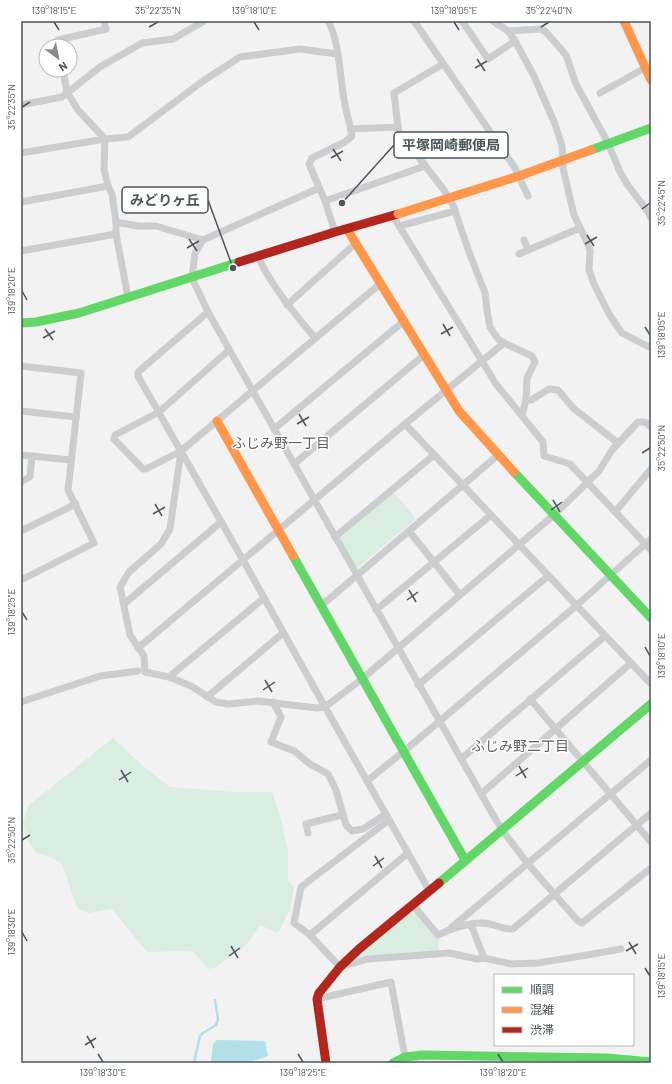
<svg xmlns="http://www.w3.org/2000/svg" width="672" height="1084" font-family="Barlow,'Noto Sans JP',sans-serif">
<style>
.green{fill:#d9eee0}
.water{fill:#b2dfe8}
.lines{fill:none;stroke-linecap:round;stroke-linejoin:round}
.stream{stroke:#b2dfe8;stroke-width:2.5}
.street{stroke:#cccdcf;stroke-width:7}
.fast{stroke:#63d668;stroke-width:9}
.slow{stroke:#ff974d;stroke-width:9}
.jam{stroke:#b3261e;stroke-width:9}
.slow-bridge{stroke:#ff974d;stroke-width:9}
.ticks{fill:none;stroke:#4a555c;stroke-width:1.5}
.labels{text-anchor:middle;stroke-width:3;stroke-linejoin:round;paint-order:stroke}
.neighbourhood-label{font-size:14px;fill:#5e6165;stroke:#fff}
.leader{fill:none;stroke:#4a555c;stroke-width:1.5}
.callout-dot{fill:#4a555c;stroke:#fff;stroke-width:1.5}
.callout{fill:#fff;stroke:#4a555c;stroke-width:1.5}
.callout-label{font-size:14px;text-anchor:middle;font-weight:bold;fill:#4a555c}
.neatline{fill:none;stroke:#4a555c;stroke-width:1.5}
.ticks-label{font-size:10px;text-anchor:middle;fill:#4a555c}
</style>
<rect width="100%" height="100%" fill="#f2f2f2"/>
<!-- green -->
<g class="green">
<path d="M394,492L416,519L357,568H356L340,541L341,538Z"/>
<path d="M113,738L144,767L170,787L235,792H272L281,819L288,852V882L294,886L291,907L278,933L260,925L247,944L216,967L209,969L192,951L147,952L112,909L88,913L77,908L62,864L52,858L35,852L26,837L23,823L28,806Z"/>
<path d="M416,912L438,937L439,951L364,959L363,951L409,914Z"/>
</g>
<!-- water -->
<path class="water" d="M217,1040L265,1041L268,1056L247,1063H211L213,1044Z"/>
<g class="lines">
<!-- stream -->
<path class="stream" d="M194,1063L200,1036L203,1033L216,1025L218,1019L215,1000"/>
<!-- street -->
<g class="street">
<path d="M328,21C339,39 340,78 344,99C346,112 350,124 352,136L345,142L312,158L309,164L325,201L335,232"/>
<path d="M414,21L515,168L528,196"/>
<path d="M462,21L488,59L515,41"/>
<path d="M493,21L508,31L515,41L534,76L555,124L562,146L563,168L574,215L587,242L590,251L589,270L594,284L609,314L622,333L651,348"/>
<path d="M508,31L541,29L546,32L566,55L576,84L608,143L620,172L627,184L648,212L651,218"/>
<path d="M59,46L58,40L106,29L104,21"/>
<path d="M443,64L394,93L398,127L399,132L444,190L453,205L469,252L485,293L487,310L490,327L498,339L504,343L532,356L535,362L527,378L526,400L522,415"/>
<path d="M63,70L67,92L78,110L105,139L104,169L108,186L112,194L116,222V234L128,297"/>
<path d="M600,93L645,68"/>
<path d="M21,105L62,97L100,67L142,43L173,39L204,21"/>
<path d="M351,129L398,127"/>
<path d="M21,153L105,139L128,137L203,81L240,57L300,49L337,54"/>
<path d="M319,188L203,240L195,253L192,278L208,312L481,794L502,830L528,864L577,920L582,923L651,868"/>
<path d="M325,201L425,166"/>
<path d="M21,202L108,186"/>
<path d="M393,216L496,384L543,442L544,456L570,464L651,550"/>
<path d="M116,222L138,226H156L203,240"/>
<path d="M399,226L455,211"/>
<path d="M524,240L528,250"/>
<path d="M21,251L116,234"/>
<path d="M519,254L580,228"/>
<path d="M258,257C273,288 294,313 315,338"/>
<path d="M287,305L356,243"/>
<path d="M208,312L138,372V376L243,560L325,707L429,890"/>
<path d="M229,350L159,412L115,435L114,439L143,469H146L181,451L380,284"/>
<path d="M21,366L81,373L68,490L94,543L21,580"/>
<path d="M526,400H531L549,389L558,390L573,408L618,443"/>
<path d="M21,411L76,417"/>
<path d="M405,424L651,684"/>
<path d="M274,429L404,321"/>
<path d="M181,451L170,529L161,544L129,572L120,587L130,635L144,656L145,672L169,677L191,686L216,702L228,704L258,701L317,708L325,707L362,679L555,514L599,471L612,450L638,422H645L651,427"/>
<path d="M21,455L71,460"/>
<path d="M294,464L424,355"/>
<path d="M21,482L30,477L32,456"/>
<path d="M615,512L651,469"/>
<path d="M21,531L76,504"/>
<path d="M409,531L460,595"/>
<path d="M335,537L434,455"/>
<path d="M124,604L221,522"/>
<path d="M321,606L498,455"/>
<path d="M376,610L491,515"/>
<path d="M138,648L405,424L504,343"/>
<path d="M169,677L264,598"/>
<path d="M418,685L548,576"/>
<path d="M207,697L283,633"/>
<path d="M530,699L651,842"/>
<path d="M21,702L100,676L138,671"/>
<path d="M273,702L281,717L271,742L294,751L310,764L328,774L336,790L346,825L352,831L363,829L386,814"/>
<path d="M461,759L605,636"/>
<path d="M367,781L403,752L576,606L651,539"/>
<path d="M481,794L631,663"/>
<path d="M389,820L301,887L294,923L310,935L340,967L368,959L449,953L477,959L484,958L511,964L538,963L587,955L621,949"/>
<path d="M308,833L306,824L342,815"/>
<path d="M413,905L438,935C450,929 470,922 483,923C494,923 502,930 513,929L651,813"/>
<path d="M471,925L484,958"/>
<path d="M452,927L651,760"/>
<path d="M310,935L408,853"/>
<path d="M317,999L391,982L405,1057"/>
</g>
<!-- fast -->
<g class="fast">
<path d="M591,150L651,128"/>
<path d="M21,323L36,322L79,313L239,262"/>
<path d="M514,472L651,618"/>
<path d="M293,556L465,860"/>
<path d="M439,883L651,704"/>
<path d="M393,1063L405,1057L422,1055L607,1058L651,1062"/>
</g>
<!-- slow -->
<g class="slow">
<path d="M624,21L651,80"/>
<path d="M347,229L459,411L514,472"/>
<path d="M217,421L293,556"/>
</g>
<!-- jam -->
<g class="jam">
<path d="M239,262L335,232L398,214"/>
<path d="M326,1063L317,999L319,993L340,967L359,949L439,883"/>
</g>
<!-- slow-bridge -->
<path class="slow-bridge" d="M398,214L519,176L591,150"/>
</g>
<!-- ticks -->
<path class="ticks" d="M54,22L59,30M254,22L259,30M454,22L459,30M149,27L158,22M541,27L549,22M477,59L485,71M475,68L487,61M22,107L30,102M333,149L341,161M331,158L343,151M642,209L650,203M587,235L594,246M189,239L197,251M585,244L597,237M187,248L199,241M22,291L27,300M443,324L450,336M645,327L650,335M45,329L53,340M441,334L453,327M43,338L55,331M299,414L306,426M297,424L309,417M642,453L650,448M553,500L560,512M155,504L162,516M551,510L562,502M153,514L165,507M409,590L416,602M407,600L418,592M22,612L27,620M645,647L650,656M265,680L272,692M263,690L275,682M519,766L526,778M121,770L128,782M516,776L528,768M119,780L131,772M22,840L30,835M375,856L382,868M373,866L384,858M22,932L27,941M629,942L636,954M231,946L238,958M626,951L638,944M229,956L240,948M645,968L650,976M87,1036L94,1048M85,1045L96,1038M98,1054L103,1062M298,1054L303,1062M498,1054L503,1062"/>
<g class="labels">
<!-- neighbourhood labels -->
<g class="neighbourhood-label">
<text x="281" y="448">ふじみ野一丁目</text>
<text x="520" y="751">ふじみ野二丁目</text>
</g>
</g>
<!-- callouts -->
<path class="leader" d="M342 203L394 145M233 268L208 200"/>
<g class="callout-dot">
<circle cx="342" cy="203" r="4"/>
<circle cx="233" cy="268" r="4"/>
</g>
<g class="callout">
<rect x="394" y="132" width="114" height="26" rx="4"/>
<rect x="122" y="187" width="86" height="26" rx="4"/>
</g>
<g class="callout-label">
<text x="451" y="150">平塚岡崎郵便局</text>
<text x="165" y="205">みどりヶ丘</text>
</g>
<!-- border -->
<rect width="672" height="1084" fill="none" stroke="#ffffff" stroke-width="44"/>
<!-- legend -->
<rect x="494" y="974" width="140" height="72" fill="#ffffff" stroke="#b7bbbe"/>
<rect x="502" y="987" width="20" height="6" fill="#63d668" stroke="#b7bbbe"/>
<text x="530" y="994" font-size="12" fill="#4a555c">順調</text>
<rect x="502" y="1007" width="20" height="6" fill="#ff974d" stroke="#b7bbbe"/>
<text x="530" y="1014" font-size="12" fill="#4a555c">混雑</text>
<rect x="502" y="1027" width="20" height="6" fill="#b3261e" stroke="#b7bbbe"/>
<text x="530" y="1034" font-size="12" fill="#4a555c">渋滞</text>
<!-- north arrow -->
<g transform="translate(58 58) rotate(148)"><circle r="19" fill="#ffffff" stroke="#b7bbbe"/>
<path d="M0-3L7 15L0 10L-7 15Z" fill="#858c90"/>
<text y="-6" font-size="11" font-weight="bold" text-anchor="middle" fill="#4a555c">N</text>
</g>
<rect x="22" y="22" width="628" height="1040" class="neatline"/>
<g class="ticks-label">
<text x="54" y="14">139°18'15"E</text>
<text x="158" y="14">35°22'35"N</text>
<text x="254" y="14">139°18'10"E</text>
<text x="454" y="14">139°18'05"E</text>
<text x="549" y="14">35°22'40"N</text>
<text transform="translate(11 107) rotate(-90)" y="4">35°22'35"N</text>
<text transform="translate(661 203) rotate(-90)" y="4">35°22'45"N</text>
<text transform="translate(11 291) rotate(-90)" y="4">139°18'20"E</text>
<text transform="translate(661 335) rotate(-90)" y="4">139°18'05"E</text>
<text transform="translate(661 448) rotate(-90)" y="4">35°22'50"N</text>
<text transform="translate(11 612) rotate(-90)" y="4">139°18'25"E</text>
<text transform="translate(661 656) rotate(-90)" y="4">139°18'10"E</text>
<text transform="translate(11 840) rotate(-90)" y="4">35°22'50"N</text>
<text transform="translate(11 932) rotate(-90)" y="4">139°18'30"E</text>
<text transform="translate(661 976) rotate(-90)" y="4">139°18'15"E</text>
<text x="103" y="1076">139°18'30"E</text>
<text x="303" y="1076">139°18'25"E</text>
<text x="503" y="1076">139°18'20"E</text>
</g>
</svg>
